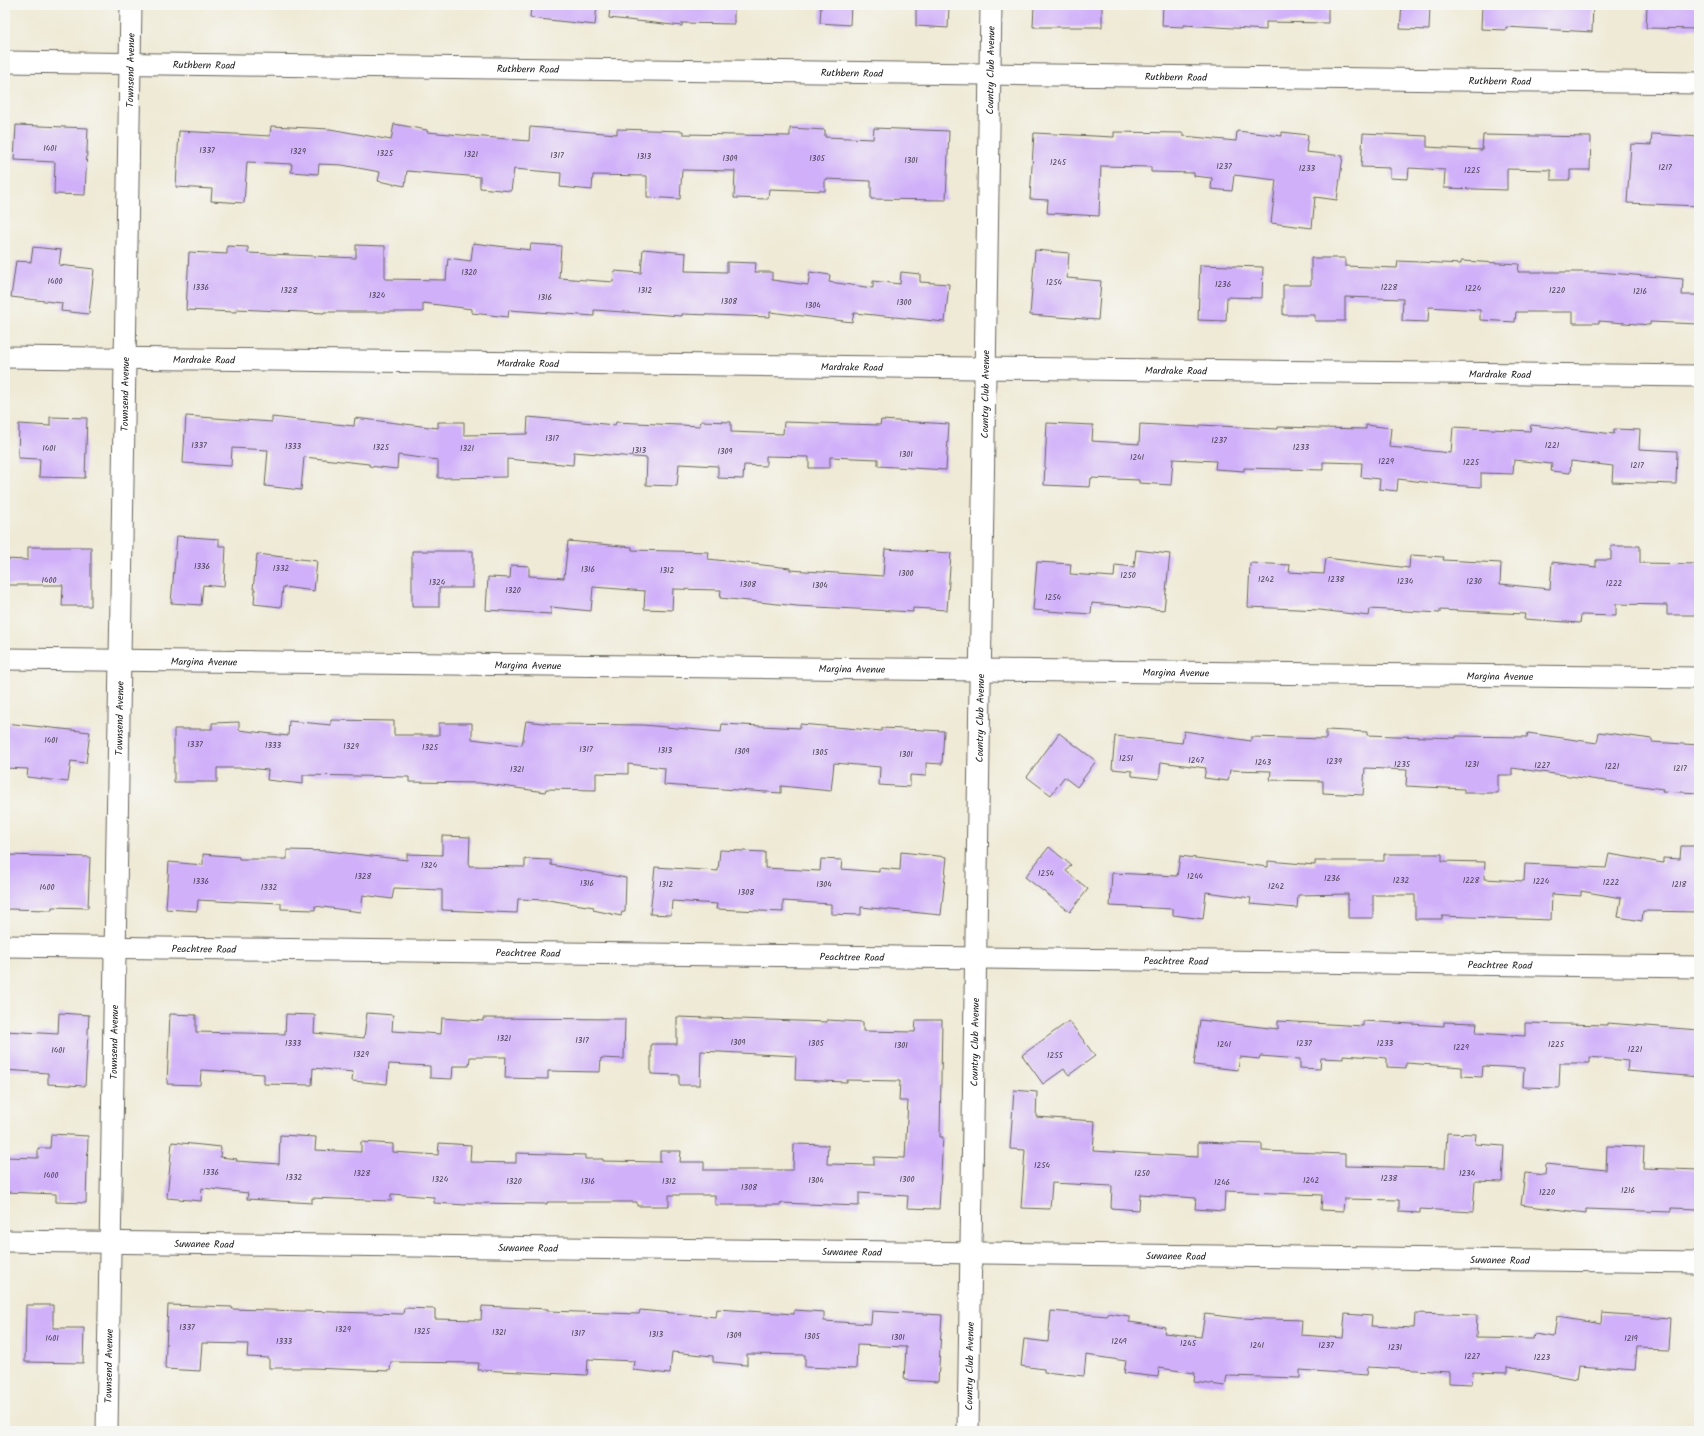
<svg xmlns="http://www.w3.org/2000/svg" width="1704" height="1436" font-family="Kalam,sans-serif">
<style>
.building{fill:#d0b0f9}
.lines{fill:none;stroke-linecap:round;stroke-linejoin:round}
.minor-casing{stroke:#66645d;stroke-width:23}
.minor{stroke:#fff;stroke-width:21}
.labels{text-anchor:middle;stroke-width:3;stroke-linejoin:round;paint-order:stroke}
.number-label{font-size:8px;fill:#494153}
.street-label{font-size:10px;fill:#1c1c1c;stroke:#f6f6f2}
</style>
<rect width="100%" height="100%" fill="#f6f6f2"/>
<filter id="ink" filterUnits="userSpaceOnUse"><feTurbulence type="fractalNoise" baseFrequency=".025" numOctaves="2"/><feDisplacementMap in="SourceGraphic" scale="8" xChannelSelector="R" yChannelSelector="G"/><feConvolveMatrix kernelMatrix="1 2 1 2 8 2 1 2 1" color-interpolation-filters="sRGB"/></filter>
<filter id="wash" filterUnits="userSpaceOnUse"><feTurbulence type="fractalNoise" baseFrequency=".012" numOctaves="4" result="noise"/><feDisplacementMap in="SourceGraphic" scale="16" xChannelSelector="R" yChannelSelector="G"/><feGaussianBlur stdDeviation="0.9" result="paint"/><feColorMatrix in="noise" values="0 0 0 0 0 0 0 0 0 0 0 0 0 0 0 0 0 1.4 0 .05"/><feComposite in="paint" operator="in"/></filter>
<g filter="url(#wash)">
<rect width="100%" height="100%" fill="#efead6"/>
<g id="blocks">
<!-- building -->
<g class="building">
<path d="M531,5H597L595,25L530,18Z"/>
<path d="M610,5H734V24L682,23V26L609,18Z"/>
<path d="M821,5H851L850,25L820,23Z"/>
<path d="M916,5H949L948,28L916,26Z"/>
<path d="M1034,5H1102V27H1033Z"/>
<path d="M1163,5H1328V23L1266,22V30L1184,25V27L1162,26Z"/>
<path d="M1402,5H1430L1429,30L1400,29Z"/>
<path d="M1482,5H1593L1592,32L1506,27V30L1481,29Z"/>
<path d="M1647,5H1699V29L1646,28Z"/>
<path d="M394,124L427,130V132L529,141L530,127L617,134V129L683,131V134L790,136V128L825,130V137L873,139L874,128L949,131L946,200L871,199V181L825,179V191L769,189L768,199L734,198L735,171L682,170L680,199L647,197V176L593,175L592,190L560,187L561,173L514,169L511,191L480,188V177L407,171L405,186L378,181L380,172L342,165L319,164L318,174L291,172L292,164L247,162L244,203L211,201L212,189L176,187L179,131L270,136L271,126L330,129L391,140Z"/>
<path d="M16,125L88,128L85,195L54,194L55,162L14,160Z"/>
<path d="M1237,131L1282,136V132L1308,135L1306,152L1343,156L1337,200L1315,197L1312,228L1271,223L1276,180L1234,175L1232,191L1211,189L1212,178L1194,176V173L1151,172V167L1101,166L1099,216L1047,213L1048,200L1030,199L1034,133L1114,137V132L1183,133V136L1236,141Z"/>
<path d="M1363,133L1427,136V147L1482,150L1483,135L1591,137L1590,170H1570V180H1551V170L1507,169V190L1444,188L1445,170L1409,168L1408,179L1390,178V168L1361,167Z"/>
<path d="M1652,134L1699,137V206L1627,203L1631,144L1651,145Z"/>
<path d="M473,243L530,250L531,244L561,246L559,278L613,282L614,271L641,273L643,249L686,253L685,271L727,272V262L756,263L755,272H772V280L808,285L810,272L830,275L829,282L873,288V281L900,284L901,272L920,274V282L949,284L945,322L854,313L852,322L770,312V317L682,314V316L594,310V316L509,310L508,317L472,313V309L423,303V312H324V313L236,309V312L186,310L189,252L227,254V246L248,247V253L356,258V245L385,246V279L446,280L448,258L471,261Z"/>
<path d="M33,247L61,250L59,265L94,269L89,314L61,311L62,303L11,297L16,261L31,262Z"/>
<path d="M1035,250L1069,253L1067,278L1101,281L1098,320L1030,315Z"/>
<path d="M1311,258H1345V266L1397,268L1398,261L1461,264V261L1519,264L1518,272H1598L1683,279L1682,295H1699V324L1650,322V325L1599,321V323H1573V312H1516L1515,322L1480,320V310L1429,307L1428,322L1402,321L1403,299L1345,297V321H1315V315H1283V285H1311Z"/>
<path d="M1200,265L1263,267L1262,298L1227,297L1226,321L1198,320Z"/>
<path d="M186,416L272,422V417L354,426L355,418L438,428V422H464V435L527,434L528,417L615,425L616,422L700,426L701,421L731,422V432L783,434L784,422L880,425L881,420L949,424L946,470L878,466V459L830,457V468H809V457L766,456V466L744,465L743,479L718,478V466L679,464L677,486L646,485L647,458L574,452L573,465L507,459V477L438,478V460L398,455L397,469L369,466V464L304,457L301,490L265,486L268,450L232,448L231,466L183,463Z"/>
<path d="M50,417L87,418L85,478L39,477L40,459L18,458L19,424L50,426Z"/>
<path d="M1047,423L1093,425L1092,441L1139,444L1140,424L1199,427L1200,425L1278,429V427L1366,429V425L1391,428L1389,447L1451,453L1453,427L1530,431L1531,425L1614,434V429L1640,430L1639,449L1677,451L1676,484L1612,482L1613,466L1571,461L1570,473L1551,471L1552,464L1514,460L1513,474L1481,473V487L1450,485L1398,479L1397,491L1379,489L1380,479L1361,477L1362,463L1323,462V470L1244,468V471L1215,469L1216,461L1173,459L1171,485L1139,483V480L1091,478L1090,487L1044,485Z"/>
<path d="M177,536L219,539V546H226L224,587L203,585L201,605L171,603Z"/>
<path d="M568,541L632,547V550L709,552L708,559L790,568V570L883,576L885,549L951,553L947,610L913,608V612L797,606L720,598L721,590L673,589L672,610L644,609L645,591L593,587L591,611L551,607V614L486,610L488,577L510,578L511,565L529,566V576L564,578Z"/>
<path d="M1611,546H1640V563L1699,564V615H1667V605L1616,604V616L1581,615L1580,623L1524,619L1525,614L1440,610V613L1370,609L1369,616L1320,610L1248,607L1250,563L1290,565L1289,572L1324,574L1326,558L1409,568L1410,555L1444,557L1443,560L1501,563L1500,584L1550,589L1552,562L1596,567V560H1611Z"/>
<path d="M28,547H91V606H62L63,585H5V559L28,560Z"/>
<path d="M1136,550L1170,554L1164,610L1092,603L1091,614L1033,610L1037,562L1071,564L1070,574L1114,577L1115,565L1134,567Z"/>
<path d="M412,551H473V588H439V607H412Z"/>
<path d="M257,554L317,561L314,591L283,587L281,607L254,604L255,589H253Z"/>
<path d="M331,720L394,721V735H439V723H472V739L522,745L526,721L551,724L643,725L721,732L722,724L800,728V724L882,731V728L944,731L942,764L926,763V776L910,775V787L879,785L880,767L834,763L831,791L781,786V793L664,785L665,768L628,764V774L596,773V790L546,789L545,792L480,783L409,782V777L303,775V784L267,780L268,770L247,768H217V782H174V729H212V723L239,722V730L288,736L289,721L331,725Z"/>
<path d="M5,723L90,732L86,763L71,761L68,782L27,777L28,769L5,768Z"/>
<path d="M1326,730L1367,732V735L1456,738V736L1527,737L1528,733L1597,743L1599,732L1652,739V742L1699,745V793L1662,791L1663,789L1512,768V775H1498V793H1464V789L1406,786L1407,770L1365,768L1363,795L1323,793V781L1270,780L1271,771L1230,770L1228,781L1204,778L1206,768L1161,762L1159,779L1132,776V771L1112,769L1115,736L1182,743L1184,731L1251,741V737L1326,739Z"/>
<path d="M1059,733L1096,761L1077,787L1064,777L1051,795L1027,777Z"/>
<path d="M442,836L470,837L469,866L525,867V859L551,860V865L626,878L625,912H622L621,916L593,910L594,907L548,900L518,899L517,913L442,910V890L394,888L392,899L363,895L361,912L315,906V910L281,909V903L235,901V902L198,900L197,911L166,909L169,862L203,865V854L239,857V859H287V850L328,851L407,860V854L442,855Z"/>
<path d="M1681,846H1699V912L1643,911L1642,921L1618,917L1621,898L1581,891V896L1552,894L1551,920L1442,916V919H1415V895H1373V918H1348V894L1298,895L1297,908L1250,904L1251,898L1206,892L1203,919L1173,915V909L1110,906L1112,873L1177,876L1180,856L1268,867V861L1315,865V861H1384V854H1442V861L1485,862L1484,879L1524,881L1525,864L1606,868L1609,854L1663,863V858L1680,859Z"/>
<path d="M1049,847L1071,865L1066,871L1088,889L1070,912L1025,877Z"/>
<path d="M720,850L765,852V868L820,871L821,859L842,860L841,869L879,872V868L900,870L901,852L947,857L941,915L861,907V915L831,914V904L783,901V912L716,909L717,904L672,901L671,915L650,914L655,867L718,871Z"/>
<path d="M5,855L90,857L88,908L52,907V910L5,909Z"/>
<path d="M59,1013L89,1015L85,1086L48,1084V1073L5,1070V1031L58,1034Z"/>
<path d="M367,1013L393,1015L392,1031L441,1034L442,1018L483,1021V1018L625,1019L624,1059L601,1058L600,1072L548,1071V1079L505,1078L506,1057H470L469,1066H453L452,1079L430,1078V1066L389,1064L387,1084L352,1081L353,1072L313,1068L312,1085L264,1084V1074L201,1070L200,1085L167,1084L170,1014L196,1015V1032L285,1034L286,1014L315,1015L314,1033L364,1038Z"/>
<path d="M677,1017L798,1021L827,1022V1020L863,1022V1031L915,1032L916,1020H942L940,1137H943L939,1209L907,1208L908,1196L859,1193V1206L781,1203V1205H715V1195H669V1206H637V1202H547V1204L467,1203L466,1205L434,1203V1197L391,1194V1201L312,1198V1203L247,1199L248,1193L202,1188L201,1201L167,1198L172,1142L221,1147L220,1157L237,1159L236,1161L279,1164L280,1135L316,1137L315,1150L361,1152V1142L393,1144V1152L438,1155L439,1143L471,1145L470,1162L516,1163V1153L585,1155V1159H603V1161L660,1162V1151H681L680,1162H704V1170H793L794,1144L828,1145L827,1164L874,1165V1157L905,1158L908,1101H899L900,1081L847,1080V1082L795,1080L796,1056L701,1051L700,1085H679V1075L651,1074V1044H677Z"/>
<path d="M1200,1020L1278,1029V1021L1363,1026V1021L1444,1026V1022L1477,1023L1476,1033L1525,1036V1023L1607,1025V1023L1699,1030V1077L1627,1071L1628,1061L1590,1057V1063H1560L1559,1088L1523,1087L1524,1068L1483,1066L1482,1077L1462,1076V1067L1406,1063V1068L1387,1067V1058L1343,1055V1059L1321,1058L1320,1069L1300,1068V1059L1260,1056L1259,1059L1240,1057L1238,1070L1194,1065Z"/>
<path d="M1069,1021L1095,1056L1069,1075L1064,1069L1043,1084L1022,1055Z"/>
<path d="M1014,1090L1037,1092L1036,1117L1095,1121L1093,1151L1198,1157V1142L1262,1144V1151L1345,1154V1166L1445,1168L1447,1133L1476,1134L1475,1144L1504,1146L1502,1182L1475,1181L1473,1212L1420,1209V1213L1399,1212V1200L1344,1199L1343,1211L1321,1210L1322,1195L1225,1191L1224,1211L1195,1209L1196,1198L1140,1194L1139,1210L1111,1208L1112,1186L1052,1183L1050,1209L1021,1208L1025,1150L1010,1149Z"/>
<path d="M51,1134L88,1136L86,1203L56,1202V1194L5,1192V1157L38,1158V1148H50Z"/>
<path d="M1607,1146L1644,1147L1643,1168L1699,1170V1209L1671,1208V1212L1586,1209V1213L1521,1205L1525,1173L1545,1175L1546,1164L1606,1170Z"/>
<path d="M26,1305H53V1328H84L83,1363L25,1362Z"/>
<path d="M168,1305L232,1307V1309L403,1314L404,1308L435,1309V1319L481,1320L482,1306L548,1309V1311L639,1314L640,1310L716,1317L717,1309L794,1314V1310L824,1312V1321L871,1324L872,1311L942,1315L938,1382L904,1380L906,1347L857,1345L856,1369L805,1367V1355L747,1354V1365L713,1362V1356L672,1352L670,1374L633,1370L634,1361L588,1359L587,1375L478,1370L479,1363L391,1362L390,1371L312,1368H269V1358L247,1357L248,1344L202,1343L200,1371L165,1369Z"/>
<path d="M1051,1311L1107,1316V1313L1129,1316V1322L1165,1327L1164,1333L1201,1337L1205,1314L1238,1318L1302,1320L1301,1335L1343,1338L1345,1314L1372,1316L1371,1326L1414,1328L1415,1313L1477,1315L1476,1338L1533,1339L1534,1334L1554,1337L1557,1316L1601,1323L1602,1313L1670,1318L1668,1349L1637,1348L1635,1370L1579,1366L1577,1379L1507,1367V1373L1473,1372L1472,1384L1449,1383V1372L1368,1367L1367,1375L1300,1370V1378L1227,1376L1225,1386L1194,1382L1195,1373L1159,1368L1158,1377L1124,1373L1126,1361L1086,1355L1084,1376L1044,1372V1369L1021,1366L1024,1339L1048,1342Z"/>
</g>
</g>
</g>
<g filter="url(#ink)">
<use href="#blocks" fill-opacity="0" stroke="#66645d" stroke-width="1"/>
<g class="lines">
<defs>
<g id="minor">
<path id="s1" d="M5,62L1699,83"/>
<path id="s2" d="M5,357L1699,376"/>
<path id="s3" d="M5,659L1699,678"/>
<path id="s4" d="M5,946L1699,967"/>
<path id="s5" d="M5,1241L1699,1262"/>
<path id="s6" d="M107,1431L131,5"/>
<path id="s7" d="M968,1431L991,5"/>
</g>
</defs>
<!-- minor casing -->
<use href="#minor" class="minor-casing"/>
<!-- minor -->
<use href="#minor" class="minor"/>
</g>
</g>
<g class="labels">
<!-- number labels -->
<g class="number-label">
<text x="50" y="151">1401</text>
<text x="207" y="153">1337</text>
<text x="298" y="154">1329</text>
<text x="385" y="156">1325</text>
<text x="471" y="157">1321</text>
<text x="557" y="158">1317</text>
<text x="644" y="159">1313</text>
<text x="730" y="161">1309</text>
<text x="817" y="161">1305</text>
<text x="911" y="163">1301</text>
<text x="1058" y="165">1245</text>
<text x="1224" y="169">1237</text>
<text x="1665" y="170">1217</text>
<text x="1307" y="171">1233</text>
<text x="1472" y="173">1225</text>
<text x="469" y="275">1320</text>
<text x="55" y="284">1400</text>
<text x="1054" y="285">1254</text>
<text x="1223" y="287">1236</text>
<text x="201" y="290">1336</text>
<text x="1389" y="290">1228</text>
<text x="1473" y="291">1224</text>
<text x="289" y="293">1328</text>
<text x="645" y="293">1312</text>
<text x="1557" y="293">1220</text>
<text x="1640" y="294">1216</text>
<text x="377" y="298">1324</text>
<text x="545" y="300">1316</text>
<text x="729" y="304">1308</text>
<text x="904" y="305">1300</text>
<text x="813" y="308">1304</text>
<text x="552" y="441">1317</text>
<text x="1219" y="443">1237</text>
<text x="199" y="448">1337</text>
<text x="1552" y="448">1221</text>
<text x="293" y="449">1333</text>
<text x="381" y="450">1325</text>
<text x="1301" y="450">1233</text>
<text x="49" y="451">1401</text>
<text x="467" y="451">1321</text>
<text x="639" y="453">1313</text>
<text x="725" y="454">1309</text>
<text x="906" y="457">1301</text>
<text x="1137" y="460">1241</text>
<text x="1386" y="464">1229</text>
<text x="1471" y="465">1225</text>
<text x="1637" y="468">1217</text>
<text x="202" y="569">1336</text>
<text x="281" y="571">1332</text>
<text x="588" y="572">1316</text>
<text x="667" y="573">1312</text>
<text x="906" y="576">1300</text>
<text x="1128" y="578">1250</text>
<text x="1266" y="582">1242</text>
<text x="1336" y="582">1238</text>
<text x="49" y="583">1400</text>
<text x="1405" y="584">1234</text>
<text x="1474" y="584">1230</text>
<text x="437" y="585">1324</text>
<text x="1614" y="586">1222</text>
<text x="748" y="587">1308</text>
<text x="820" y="588">1304</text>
<text x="513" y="593">1320</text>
<text x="1053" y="600">1254</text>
<text x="51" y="743">1401</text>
<text x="195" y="747">1337</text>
<text x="273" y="748">1333</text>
<text x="351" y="749">1329</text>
<text x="430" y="750">1325</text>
<text x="586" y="752">1317</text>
<text x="665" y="753">1313</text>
<text x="742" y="754">1309</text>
<text x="820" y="755">1305</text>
<text x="906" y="757">1301</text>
<text x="1126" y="761">1251</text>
<text x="1196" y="763">1247</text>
<text x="1334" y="764">1239</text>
<text x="1263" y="765">1243</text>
<text x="1402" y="767">1235</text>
<text x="1472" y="767">1231</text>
<text x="1542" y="768">1227</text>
<text x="1612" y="769">1221</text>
<text x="1680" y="771">1217</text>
<text x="517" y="772">1321</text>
<text x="429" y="868">1324</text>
<text x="1046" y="876">1254</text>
<text x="363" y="879">1328</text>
<text x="1195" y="879">1244</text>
<text x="1332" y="881">1236</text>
<text x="1401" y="883">1232</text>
<text x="1471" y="883">1228</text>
<text x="201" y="884">1336</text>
<text x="1541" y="884">1224</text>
<text x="1611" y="885">1222</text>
<text x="587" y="886">1316</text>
<text x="666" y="887">1312</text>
<text x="824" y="887">1304</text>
<text x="1679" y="887">1218</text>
<text x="1276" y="889">1242</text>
<text x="47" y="890">1400</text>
<text x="269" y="890">1332</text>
<text x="746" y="895">1308</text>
<text x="504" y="1041">1321</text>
<text x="582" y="1043">1317</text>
<text x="738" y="1045">1309</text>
<text x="293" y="1046">1333</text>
<text x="816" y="1046">1305</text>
<text x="1304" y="1046">1237</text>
<text x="1385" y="1046">1233</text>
<text x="1224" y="1047">1241</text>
<text x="1556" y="1047">1225</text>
<text x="901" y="1048">1301</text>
<text x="1461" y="1050">1229</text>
<text x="1635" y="1052">1221</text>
<text x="58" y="1053">1401</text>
<text x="361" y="1057">1329</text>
<text x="1055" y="1058">1255</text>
<text x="1042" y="1168">1254</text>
<text x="211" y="1175">1336</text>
<text x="362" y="1176">1328</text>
<text x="1142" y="1176">1250</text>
<text x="1467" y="1176">1234</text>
<text x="51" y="1178">1400</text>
<text x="294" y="1180">1332</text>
<text x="1389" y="1181">1238</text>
<text x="440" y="1182">1324</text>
<text x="907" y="1182">1300</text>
<text x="816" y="1183">1304</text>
<text x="1311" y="1183">1242</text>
<text x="514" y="1184">1320</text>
<text x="588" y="1184">1316</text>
<text x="669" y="1184">1312</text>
<text x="1222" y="1185">1246</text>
<text x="749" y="1190">1308</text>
<text x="1628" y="1193">1216</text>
<text x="1547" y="1195">1220</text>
<text x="187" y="1330">1337</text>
<text x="343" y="1332">1329</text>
<text x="422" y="1334">1325</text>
<text x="499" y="1335">1321</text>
<text x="578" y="1336">1317</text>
<text x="656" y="1337">1313</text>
<text x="734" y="1338">1309</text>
<text x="812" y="1339">1305</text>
<text x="898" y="1340">1301</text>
<text x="52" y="1341">1401</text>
<text x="1631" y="1341">1219</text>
<text x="284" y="1344">1333</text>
<text x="1119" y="1344">1249</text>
<text x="1188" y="1346">1245</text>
<text x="1257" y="1348">1241</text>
<text x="1326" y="1348">1237</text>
<text x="1395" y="1350">1231</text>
<text x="1472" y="1359">1227</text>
<text x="1542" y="1360">1223</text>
</g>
<!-- street labels -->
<g class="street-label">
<text dy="4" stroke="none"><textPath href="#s1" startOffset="199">Ruthbern Road</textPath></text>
<text dy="4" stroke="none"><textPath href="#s1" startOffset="523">Ruthbern Road</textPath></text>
<text dy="4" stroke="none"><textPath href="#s6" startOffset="1361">Townsend Avenue</textPath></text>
<text dy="4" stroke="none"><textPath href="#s7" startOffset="1361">Country Club Avenue</textPath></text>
<text dy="4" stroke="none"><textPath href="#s1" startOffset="847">Ruthbern Road</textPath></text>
<text dy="4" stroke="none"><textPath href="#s1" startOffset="1171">Ruthbern Road</textPath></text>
<text dy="4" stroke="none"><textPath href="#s1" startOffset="1495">Ruthbern Road</textPath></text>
<text dy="4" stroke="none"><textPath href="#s2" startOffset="199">Mardrake Road</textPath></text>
<text dy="4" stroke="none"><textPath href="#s2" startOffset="523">Mardrake Road</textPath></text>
<text dy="4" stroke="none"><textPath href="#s2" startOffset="847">Mardrake Road</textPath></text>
<text dy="4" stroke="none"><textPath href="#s2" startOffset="1171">Mardrake Road</textPath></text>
<text dy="4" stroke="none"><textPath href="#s2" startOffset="1495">Mardrake Road</textPath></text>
<text dy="4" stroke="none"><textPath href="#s6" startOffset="1037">Townsend Avenue</textPath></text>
<text dy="4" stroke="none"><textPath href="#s7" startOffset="1037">Country Club Avenue</textPath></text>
<text dy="4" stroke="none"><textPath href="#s3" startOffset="199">Margina Avenue</textPath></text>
<text dy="4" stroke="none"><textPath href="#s3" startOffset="523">Margina Avenue</textPath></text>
<text dy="4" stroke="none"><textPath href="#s3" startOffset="847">Margina Avenue</textPath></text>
<text dy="4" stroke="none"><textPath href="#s3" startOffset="1171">Margina Avenue</textPath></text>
<text dy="4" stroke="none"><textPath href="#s3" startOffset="1495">Margina Avenue</textPath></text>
<text dy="4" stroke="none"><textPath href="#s6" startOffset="713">Townsend Avenue</textPath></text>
<text dy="4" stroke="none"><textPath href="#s7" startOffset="713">Country Club Avenue</textPath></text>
<text dy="4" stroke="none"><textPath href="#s4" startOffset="199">Peachtree Road</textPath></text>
<text dy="4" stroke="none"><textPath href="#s4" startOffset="523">Peachtree Road</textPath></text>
<text dy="4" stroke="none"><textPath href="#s4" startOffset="847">Peachtree Road</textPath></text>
<text dy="4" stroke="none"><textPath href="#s4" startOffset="1171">Peachtree Road</textPath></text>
<text dy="4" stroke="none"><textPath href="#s4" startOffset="1495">Peachtree Road</textPath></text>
<text dy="4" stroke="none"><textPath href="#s6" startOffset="389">Townsend Avenue</textPath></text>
<text dy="4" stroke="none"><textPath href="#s7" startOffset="389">Country Club Avenue</textPath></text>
<text dy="4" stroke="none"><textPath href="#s5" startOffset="199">Suwanee Road</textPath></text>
<text dy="4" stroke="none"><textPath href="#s5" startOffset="523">Suwanee Road</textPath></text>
<text dy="4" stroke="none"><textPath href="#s5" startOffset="847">Suwanee Road</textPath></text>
<text dy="4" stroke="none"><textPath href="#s5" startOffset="1171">Suwanee Road</textPath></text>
<text dy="4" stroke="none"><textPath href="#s5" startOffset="1495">Suwanee Road</textPath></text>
<text dy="4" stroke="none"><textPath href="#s6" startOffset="65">Townsend Avenue</textPath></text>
<text dy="4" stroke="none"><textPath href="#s7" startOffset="65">Country Club Avenue</textPath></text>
</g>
</g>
<!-- margin -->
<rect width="1704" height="1436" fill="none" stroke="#f6f6f2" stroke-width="20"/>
</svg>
